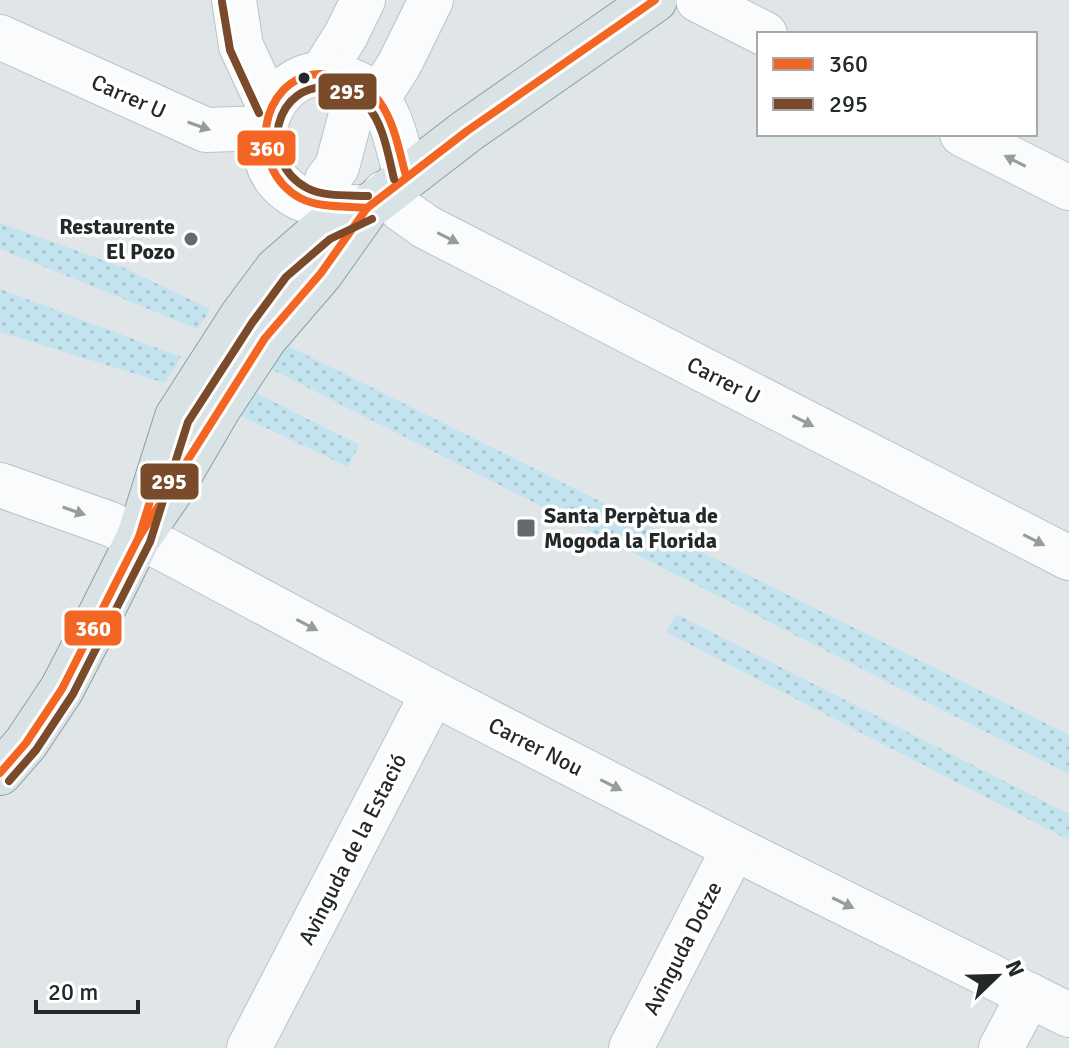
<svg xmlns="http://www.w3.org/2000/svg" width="1069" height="1048" font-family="Signika,sans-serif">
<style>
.grass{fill:url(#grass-dots)}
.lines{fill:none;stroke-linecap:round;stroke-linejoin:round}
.minor-casing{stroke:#bdc2c3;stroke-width:46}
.major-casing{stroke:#8e9ea3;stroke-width:46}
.minor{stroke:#fafbfc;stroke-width:44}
.major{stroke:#d9e3e5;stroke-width:44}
.bus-1-casing{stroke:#fff;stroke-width:14}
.bus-2-casing{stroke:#fff;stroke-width:14}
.bus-1{stroke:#f26522;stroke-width:8}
.bus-2{stroke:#7a4b2a;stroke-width:8}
.oneway{fill:#999c9d}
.bus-dot{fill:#232829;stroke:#fff;stroke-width:3}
.poi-dot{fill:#656a6c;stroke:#fff;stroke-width:3}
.labels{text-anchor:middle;stroke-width:7;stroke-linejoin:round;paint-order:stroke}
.street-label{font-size:22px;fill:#232829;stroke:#fff}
.poi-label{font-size:22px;font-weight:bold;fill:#232829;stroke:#fff;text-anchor:end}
.line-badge{stroke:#fff;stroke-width:3}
.badge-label{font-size:22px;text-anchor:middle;font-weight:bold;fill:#fff}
</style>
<defs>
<pattern id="grass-dots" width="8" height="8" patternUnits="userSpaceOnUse" patternTransform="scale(2)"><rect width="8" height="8" fill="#c3e3ee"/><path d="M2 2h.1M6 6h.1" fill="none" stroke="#a7c3cc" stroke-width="1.8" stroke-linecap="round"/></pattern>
</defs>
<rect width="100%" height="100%" fill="#e0e6e8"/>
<!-- grass -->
<g class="grass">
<path d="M0,223L122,267L210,309L198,329L0,249Z"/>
<path d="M0,289L181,357L165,383L0,332Z"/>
<path d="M276,340L1069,735V774L263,365Z"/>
<path d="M250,390L359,445L348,467L237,414Z"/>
<path d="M676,614L1069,814V840L666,632Z"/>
</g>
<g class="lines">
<defs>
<g id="minor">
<path d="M234,0L241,46L270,108"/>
<path d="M698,0L765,34"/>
<path d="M0,37L206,130L264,128"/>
<path d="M321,75L346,35L363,0"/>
<path d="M377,99L399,65L431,0"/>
<path d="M962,134L1069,188"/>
<path d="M327,180L337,167L354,103"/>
<path d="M384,193L402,210L426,227L1069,558"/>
<path d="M367,208C346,206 320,207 300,198C229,163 273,51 344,78C359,83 369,88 379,101C394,121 399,153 406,176"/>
<path d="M0,485L110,524L166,550L433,693L734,848L1069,1015"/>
<path d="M249,1048L433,693"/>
<path d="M631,1048L734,848"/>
<path d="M1001,1048L1029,995"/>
</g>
<g id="major">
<path d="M139,537L171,490L220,406L265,338L321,273L367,208L467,131L655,0"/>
<path d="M0,773L26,743L62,689L92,631L139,537L177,417L242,316L277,269L323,229L351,216"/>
</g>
</defs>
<!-- minor casing -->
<use href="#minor" class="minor-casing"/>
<!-- major casing -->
<use href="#major" class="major-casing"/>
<!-- minor -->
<use href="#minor" class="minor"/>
<!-- major -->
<use href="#major" class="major"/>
<defs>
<g id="bus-1">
<path d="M367,208C346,206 319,208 300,198C245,168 259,77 319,74C325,74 332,76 338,77C354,80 369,88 379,101C395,123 399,151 406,176"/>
<path d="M139,537L265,338L321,273L367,208L467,131L655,0"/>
<path d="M0,773L26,743L62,689L139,537L160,469"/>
</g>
<g id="bus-2">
<path d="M222,2L230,50L259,113"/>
<path d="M368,196C349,195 324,197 307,188C256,161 274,79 333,88C346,90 358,95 366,104C384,124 388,155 394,179"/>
<path d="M9,781L36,750L73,694L150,542L188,422L252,323L286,277L330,239L372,219"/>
</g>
</defs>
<!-- bus-1 casing -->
<use href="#bus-1" class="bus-1-casing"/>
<!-- bus-2 casing -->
<use href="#bus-2" class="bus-2-casing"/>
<!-- bus-1 -->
<use href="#bus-1" class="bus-1"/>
<!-- bus-2 -->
<use href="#bus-2" class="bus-2"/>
</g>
<!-- one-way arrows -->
<defs><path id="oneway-solid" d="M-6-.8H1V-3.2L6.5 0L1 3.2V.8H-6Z" transform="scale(2)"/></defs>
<g class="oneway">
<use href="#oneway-solid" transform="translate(199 126) rotate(19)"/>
<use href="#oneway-solid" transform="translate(1015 161) rotate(-153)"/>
<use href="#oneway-solid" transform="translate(448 238) rotate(27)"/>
<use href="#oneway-solid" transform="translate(803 421) rotate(27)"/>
<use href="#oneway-solid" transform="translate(74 511) rotate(19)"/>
<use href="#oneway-solid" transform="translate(1034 540) rotate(27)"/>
<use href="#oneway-solid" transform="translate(307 625) rotate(28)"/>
<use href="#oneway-solid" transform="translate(611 785) rotate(27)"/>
<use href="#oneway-solid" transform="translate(843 903) rotate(26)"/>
</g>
<!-- markers -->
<circle class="bus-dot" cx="304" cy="78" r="7"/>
<g class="poi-dot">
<circle cx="191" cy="239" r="8"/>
<rect x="516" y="518" width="20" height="20" rx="4"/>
</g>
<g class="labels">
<!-- street labels -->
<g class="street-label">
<text transform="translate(129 96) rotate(24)" y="8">Carrer U</text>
<text transform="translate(724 380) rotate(27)" y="8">Carrer U</text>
<text transform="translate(536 746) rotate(27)" y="8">Carrer Nou</text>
<text transform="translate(352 849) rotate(-63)" y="8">Avinguda de la Estació</text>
<text transform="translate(682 948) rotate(-63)" y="8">Avinguda Dotze</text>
</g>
<!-- poi labels -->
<g class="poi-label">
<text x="175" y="234">Restaurente<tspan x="175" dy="25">El Pozo</tspan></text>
<text x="544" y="523" text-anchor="start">Santa Perpètua de<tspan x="544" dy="25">Mogoda la Florida</tspan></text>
</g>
</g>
<g class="line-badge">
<rect x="317" y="72" width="61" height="39" rx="8" fill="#7a4b2a"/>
<rect x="236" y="129" width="61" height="38" rx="8" fill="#f26522"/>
<rect x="139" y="462" width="61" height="39" rx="8" fill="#7a4b2a"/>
<rect x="63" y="609" width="60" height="38" rx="8" fill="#f26522"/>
</g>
<g class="badge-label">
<text x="347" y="99">295</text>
<text x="267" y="156">360</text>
<text x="169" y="489">295</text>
<text x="93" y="636">360</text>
</g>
<!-- legend -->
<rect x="757" y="32" width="280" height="104" fill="#ffffff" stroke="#a7a9a9" stroke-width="2"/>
<rect x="773" y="58" width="40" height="12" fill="#f26522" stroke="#a7a9a9" stroke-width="2"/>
<text x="829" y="72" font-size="24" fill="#232829">360</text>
<rect x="773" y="98" width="40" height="12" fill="#7a4b2a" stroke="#a7a9a9" stroke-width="2"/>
<text x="829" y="112" font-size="24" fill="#232829">295</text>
<!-- north arrow -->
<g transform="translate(997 976) rotate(67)" stroke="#ffffff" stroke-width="6" paint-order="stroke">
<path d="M0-6L14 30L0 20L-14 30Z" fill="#232829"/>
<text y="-12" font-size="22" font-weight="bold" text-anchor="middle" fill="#232829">N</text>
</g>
<!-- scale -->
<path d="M36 1000v12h102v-12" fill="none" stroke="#232829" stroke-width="4"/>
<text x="48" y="1000" font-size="24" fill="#232829" stroke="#ffffff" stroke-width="6" paint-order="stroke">20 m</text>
</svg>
